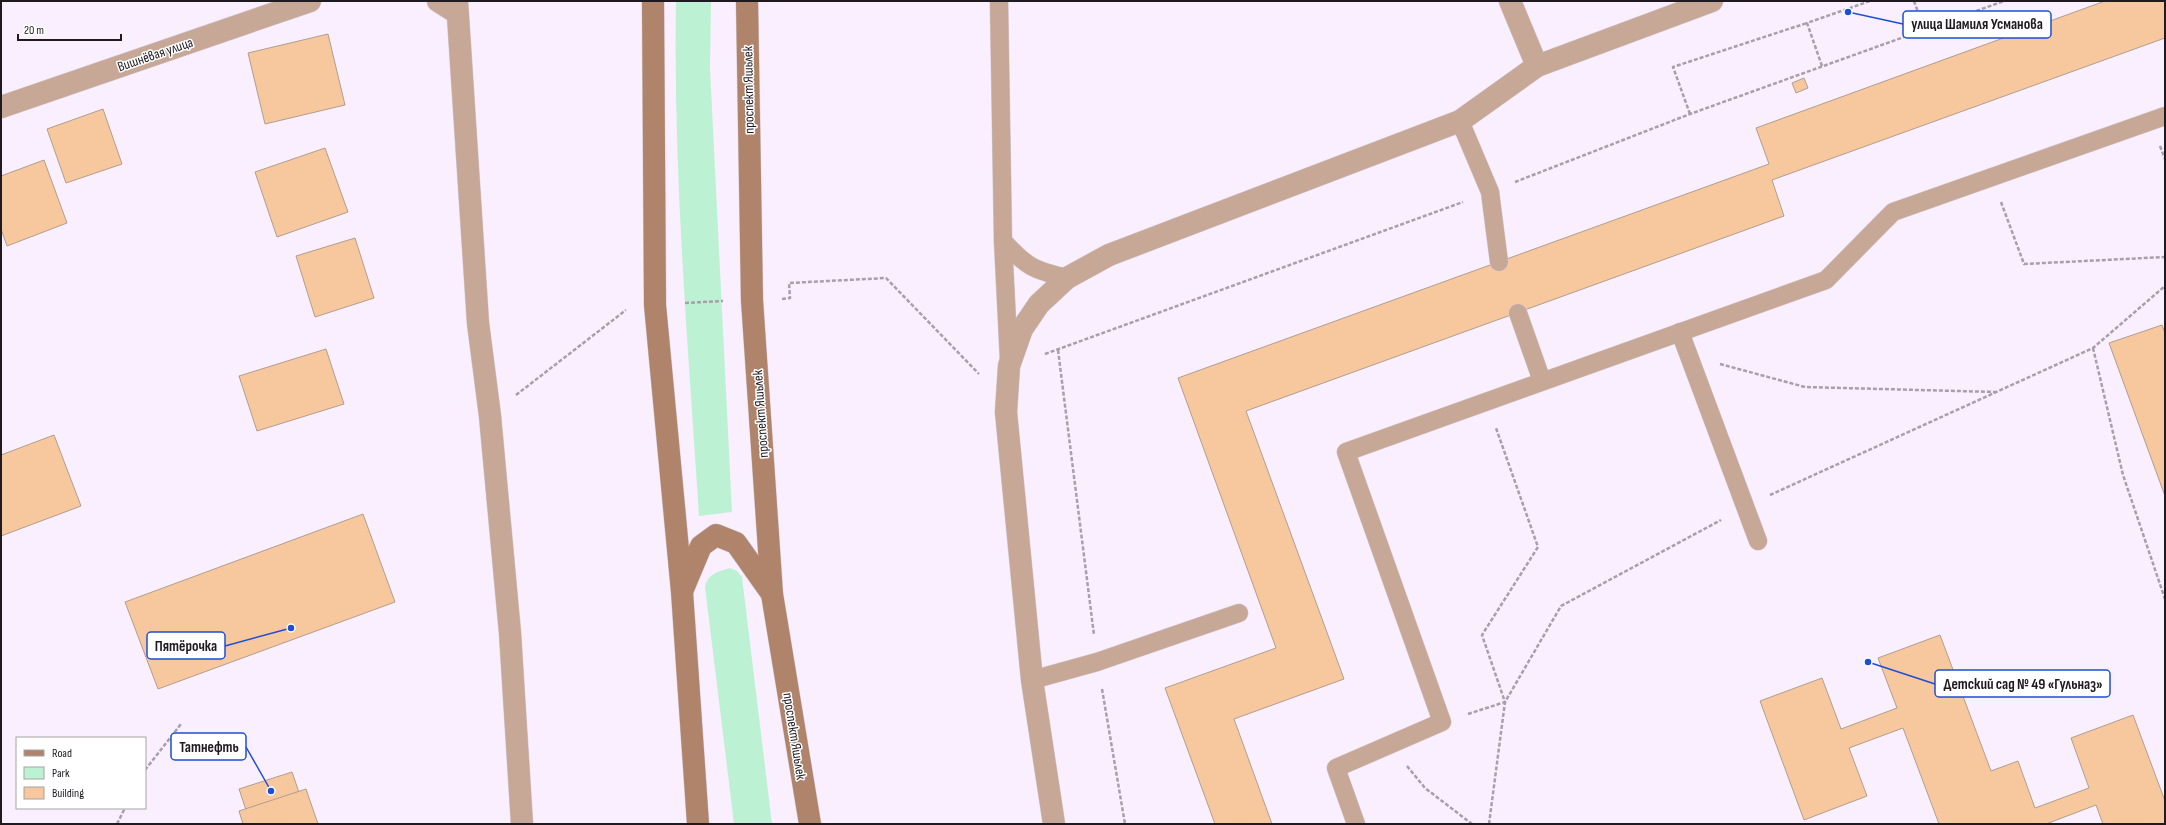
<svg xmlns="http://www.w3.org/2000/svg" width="2166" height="825" font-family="'Sofia Sans Condensed',sans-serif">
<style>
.green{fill:#bcf2d3}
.building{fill:#f7c79d;stroke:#b09e8f}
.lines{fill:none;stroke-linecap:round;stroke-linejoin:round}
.lane-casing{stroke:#d7cdda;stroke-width:19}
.street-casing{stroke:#d7cdda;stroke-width:23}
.secondary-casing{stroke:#d7cdda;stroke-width:23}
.path{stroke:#a89fab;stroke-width:2.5;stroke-dasharray:4 2;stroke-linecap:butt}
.lane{stroke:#c7a897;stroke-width:18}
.street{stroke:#c7a897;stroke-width:22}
.secondary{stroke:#b0846b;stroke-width:22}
.labels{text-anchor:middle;stroke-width:3;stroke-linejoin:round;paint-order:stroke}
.street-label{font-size:14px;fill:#1e1a20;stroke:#fff}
.leader{fill:none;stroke:#1d4ed8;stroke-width:1.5}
.callout-dot{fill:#1d4ed8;stroke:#fff;stroke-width:1.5}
.callout{fill:#fff;stroke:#1d4ed8;stroke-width:1.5}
.callout-label{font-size:15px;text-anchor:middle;font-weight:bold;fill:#1e1a20}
</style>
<rect width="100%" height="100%" fill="#faeffe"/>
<!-- green -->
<g class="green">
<path d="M676,1H711L710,69L732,512L699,516C688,345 673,173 676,1Z"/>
<path d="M730,568L737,571L742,577L772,824H734L705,587C708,573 718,572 730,568Z"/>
</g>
<!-- building -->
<g class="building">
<path d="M2105,1H2165V38L1772,180L1784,216L1246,411L1344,679L1234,719L1272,824H1215L1165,688L1276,648L1178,378L1769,164L1756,128Z"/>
<path d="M328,34L345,105L265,124L248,53Z"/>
<path d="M1804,78L1808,88L1796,93L1792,83Z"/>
<path d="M103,109L122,164L66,183L47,129Z"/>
<path d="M325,148L348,212L277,237L255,172Z"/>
<path d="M44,160L67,223L7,246L1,229V176Z"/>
<path d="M355,238L374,298L315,317L296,256Z"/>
<path d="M2162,325L2165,333V496L2109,343Z"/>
<path d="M326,349L344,404L257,431L239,376Z"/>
<path d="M54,435L81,506L1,536V455Z"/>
<path d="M363,514L395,602L158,689L125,602Z"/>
<path d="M1940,635L1991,771L2018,761L2035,808L2089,788L2071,738L2133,715L2165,801V824H2103L2096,805L2046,824H1939L1903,728L1849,748L1867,796L1804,820L1760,701L1822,678L1841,729L1897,708L1878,658Z"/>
<path d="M292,772L303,804L250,822L239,789Z"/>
<path d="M306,789L318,824H243L239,811Z"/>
</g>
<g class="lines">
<defs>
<g id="lane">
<path d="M999,1L1003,241C1027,267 1033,270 1067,278"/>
<path d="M1460,121L1490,192L1499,262"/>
<path d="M1003,241L1009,361"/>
<path d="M1518,313L1542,381"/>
<path d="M1680,332L1758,541"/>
<path d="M1032,680L1097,662L1239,613"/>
<path d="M1356,824L1336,768L1442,722L1346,452L1826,280L1893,212L2165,116"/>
</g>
<g id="street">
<path d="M438,1L457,13"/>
<path d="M457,1L478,323L490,416L510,633L522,824"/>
<path d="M1510,1L1537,66"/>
<path d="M1,107L310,1"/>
<path d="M1054,824L1032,680L1006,412L1009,366L1022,329L1039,304L1067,278L1109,255L1460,121L1537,66L1712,1"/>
</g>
<g id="secondary">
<path d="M653,1L655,305L682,592L698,824"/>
<path d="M747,1L752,300L772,594L810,824"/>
<path d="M683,589L701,546L716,535L736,543L772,594"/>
</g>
</defs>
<!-- lane casing -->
<use href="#lane" class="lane-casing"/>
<!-- street casing -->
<use href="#street" class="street-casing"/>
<!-- secondary casing -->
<use href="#secondary" class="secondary-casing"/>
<!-- path -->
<g class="path">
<path d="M1914,1L1924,29"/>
<path d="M1822,66L1807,23L1870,1"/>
<path d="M1690,114L1673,67L1807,23"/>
<path d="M2160,146L2165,159"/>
<path d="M1515,182L1690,114L2004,1"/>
<path d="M2001,202L2024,264L2165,257"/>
<path d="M782,299L790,298L789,283L886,278L979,374"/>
<path d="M685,303L723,301"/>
<path d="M2093,348L2123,475L2165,599"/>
<path d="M1058,350L1094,635"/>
<path d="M1045,354L1463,202"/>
<path d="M1720,364L1805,387L1996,392"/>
<path d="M516,395L626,310"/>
<path d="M1770,495L2093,348L2165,286"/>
<path d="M1102,689L1125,824"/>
<path d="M1468,714L1505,702L1482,635L1538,547L1496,428"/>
<path d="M1407,766L1425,788L1472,824"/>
<path d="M145,770L181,724"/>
<path d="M117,824L125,808"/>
<path d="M1489,824L1505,702L1561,606L1721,520"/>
</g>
<!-- lane -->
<use href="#lane" class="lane"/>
<!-- street -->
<use href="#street" class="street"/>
<!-- secondary -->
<use href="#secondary" class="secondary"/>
</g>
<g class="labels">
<!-- street labels -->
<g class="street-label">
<text transform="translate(155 54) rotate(-19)" y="5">Вишнёвая улица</text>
<text transform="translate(748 90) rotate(-91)" y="5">проспект Яшьлек</text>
<text transform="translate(760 414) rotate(-94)" y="5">проспект Яшьлек</text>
<text transform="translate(795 736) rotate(81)" y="5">проспект Яшьлек</text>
</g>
</g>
<!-- callouts -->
<path class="leader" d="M1848 12L1903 24M291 628L225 646M1868 662L1935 684M271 791L246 747"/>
<g class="callout-dot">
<circle cx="1848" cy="12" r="4"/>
<circle cx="291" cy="628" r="4"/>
<circle cx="1868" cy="662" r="4"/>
<circle cx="271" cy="791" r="4"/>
</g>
<g class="callout">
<rect x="1903" y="11" width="148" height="27" rx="4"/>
<rect x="147" y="632" width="78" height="27" rx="4"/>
<rect x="1935" y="670" width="175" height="27" rx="4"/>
<rect x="171" y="733" width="75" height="27" rx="4"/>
</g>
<g class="callout-label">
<text x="1977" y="29">улица Шамиля Усманова</text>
<text x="186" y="651">Пятёрочка</text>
<text x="2023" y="689">Детский сад № 49 «Гульназ»</text>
<text x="209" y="752">Татнефть</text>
</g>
<!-- border -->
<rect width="2166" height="825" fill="none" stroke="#1e1a20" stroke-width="4"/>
<!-- legend -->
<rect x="16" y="737" width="130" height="72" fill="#ffffff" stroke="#a5a3a6"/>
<rect x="24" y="750" width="20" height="6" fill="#b0846b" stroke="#a5a3a6"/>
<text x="52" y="757" font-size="12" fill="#1e1a20">Road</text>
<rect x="24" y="767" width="20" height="12" fill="#bcf2d3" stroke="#a5a3a6"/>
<text x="52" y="777" font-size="12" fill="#1e1a20">Park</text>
<rect x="24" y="787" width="20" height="12" fill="#f7c79d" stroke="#a5a3a6"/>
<text x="52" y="797" font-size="12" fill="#1e1a20">Building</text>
<!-- scale -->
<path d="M18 34v6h103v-6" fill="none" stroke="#1e1a20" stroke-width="2"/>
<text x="24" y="34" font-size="12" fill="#1e1a20" stroke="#ffffff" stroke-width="3" paint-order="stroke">20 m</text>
</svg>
